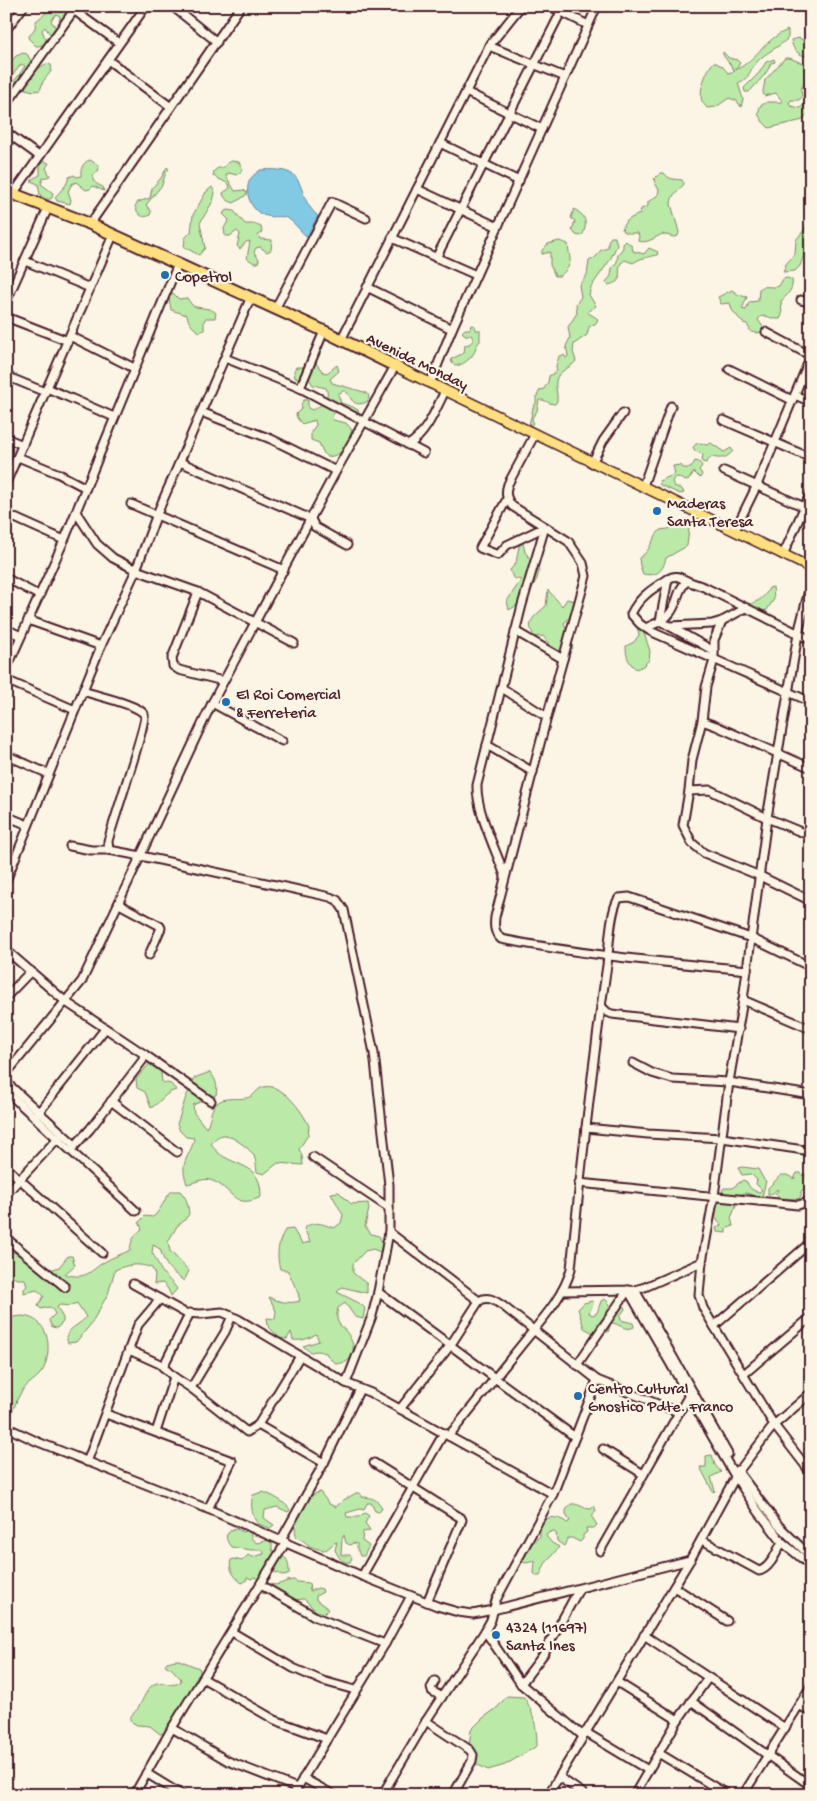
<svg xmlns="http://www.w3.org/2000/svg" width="817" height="1801" font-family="'Gochi Hand',sans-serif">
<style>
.green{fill:#bbe9a8;stroke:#82846a}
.water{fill:#82c9e3;stroke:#6c8599}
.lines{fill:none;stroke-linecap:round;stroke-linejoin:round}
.minor-casing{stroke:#4a1f2b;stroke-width:11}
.major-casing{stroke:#4a1f2b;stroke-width:12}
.highway-casing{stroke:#4a1f2b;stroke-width:14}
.minor{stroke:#fcf5e5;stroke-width:7}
.major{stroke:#ffdf80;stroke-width:9}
.highway{stroke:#ffdf80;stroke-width:10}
.poi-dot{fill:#1f6fb2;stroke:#fcf5e5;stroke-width:2}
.labels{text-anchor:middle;stroke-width:4.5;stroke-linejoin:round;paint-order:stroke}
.poi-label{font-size:16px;fill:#4a1f2b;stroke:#fcf5e5;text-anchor:start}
.street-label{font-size:16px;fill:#4a1f2b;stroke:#fcf5e5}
</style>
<rect width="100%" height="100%" fill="#fcf5e5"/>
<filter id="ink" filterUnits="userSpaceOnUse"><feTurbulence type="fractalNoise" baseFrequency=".02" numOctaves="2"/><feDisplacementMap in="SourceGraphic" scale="10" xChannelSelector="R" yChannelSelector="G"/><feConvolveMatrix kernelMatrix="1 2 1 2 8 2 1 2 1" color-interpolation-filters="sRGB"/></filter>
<g filter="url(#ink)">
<!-- green -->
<g class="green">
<path d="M47,6H63C66,12 68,17 63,22L59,23L60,16L56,14L51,21L56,28L50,34L45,27L42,30L45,38H49C47,44 43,46 36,46L28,38L35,28L36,21L46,13Z"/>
<path d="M788,30V38C779,48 765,52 756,63C748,71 752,77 738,83L743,99L741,107L737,101L729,98L716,107L707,108C705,105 703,104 702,101C698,92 707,68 714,62L722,66L728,73L735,71L723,55V52L729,58L737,60L740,63L736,70C756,60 767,37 788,30Z"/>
<path d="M799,38L811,44V57C799,56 793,51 791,40Z"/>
<path d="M23,53L27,54L31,61C26,72 22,76 15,85C12,90 11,94 6,99L7,87L16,79L25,66L21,64L6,84V67L16,56Z"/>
<path d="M785,58H789C797,60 801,65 811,63V82L803,85L801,89L802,97L799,100H791L789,103L791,106L800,108L806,103L807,87H811V109L803,120L769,128L763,122L758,114L760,106L767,102H783L776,93L764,96L763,92L765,80Z"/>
<path d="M774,59L775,62L771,63C769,66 769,69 767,71C766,74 752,89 749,92H745L744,88L759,73L766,62Z"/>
<path d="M47,64L51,65C53,72 49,73 45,79C42,81 42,87 40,90L34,91L25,89C27,79 38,66 47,64Z"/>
<path d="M90,160L98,165L99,170L93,175C92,183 97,184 103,187L104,191L93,186L90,189L86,190L76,182L72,184L68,191L71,200L70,204L57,201L55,197L66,185L69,177L74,175L77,177L81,176C80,169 83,162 90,160Z"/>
<path d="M43,161L49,163L46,168L50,176L43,178L41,184L53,193L52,198C47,201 44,198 40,195L38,184L31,181L34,178L40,175V166Z"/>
<path d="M231,161L239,162L243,170L237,175L228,173L226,176L235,191L244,190L247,193L245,196L234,203C228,201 224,199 223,193L230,188L229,184L213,176L214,171L218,168C225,169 225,164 231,161Z"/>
<path d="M167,167L169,169L166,172L162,185L146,205L151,211L150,215C142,220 137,213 135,206L138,202L150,198L152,188L161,178Z"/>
<path d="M660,173H664C669,180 674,179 682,180L684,184C678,192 672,193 671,204L679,232L678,236L674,237L662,234C654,238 647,244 638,241L639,237L638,233C631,233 627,234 622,230C623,221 632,217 640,214L641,209L648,206V202L658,195L659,190L655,183L654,179Z"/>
<path d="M212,187L215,193L213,201L200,223L205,248L199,255L184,247L185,238L191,232L193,215L206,192Z"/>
<path d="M574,209C585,215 588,222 583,234L580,236L576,235L572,230L575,221L571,218Z"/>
<path d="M229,210L234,211L245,224H254L261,227L262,232L258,235L260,239L272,240L271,250L267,252L260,247L256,248L254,252L259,259L258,263H254L247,258L250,241L246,242L240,249L237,246L240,234L237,231L230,236H225L224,228L229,220L223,214L225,211Z"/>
<path d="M811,218V242L806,249L800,266L795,271L783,272L786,264L795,254L796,240L804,230Z"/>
<path d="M611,237H615L617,245L610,260L591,287L589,295L596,306L587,312L598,319L596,323L589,327L587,335L574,344L573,352L576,361C570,369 558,370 556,381C555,388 558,394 557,401L555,404C548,404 545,399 539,400L537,411L532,418L533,422L531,426L529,425L533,408L536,403V398L540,390L544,389L548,382L549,376L557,371L556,366L559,356L564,355L566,358L568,356L566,346L570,338L568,327L577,313L576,304L581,297L579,285L587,275L589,261L596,257L601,250L608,248V241Z"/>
<path d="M559,241L568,244C569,259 575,263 560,276H555L550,265V252L542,254V250L548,244Z"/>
<path d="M626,241L632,246L633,251L644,254L649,248L658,252L657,255L640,259L633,263L625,260L621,263C616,275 626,281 608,285L606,282L611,276L612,268L617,262L618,254L623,248V244Z"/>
<path d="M787,278L792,280C794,288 787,296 781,301L782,315L780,319C772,320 767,314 760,317L758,320L766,331L757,333L751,332L747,324L743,323L732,310L730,303L721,304L718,297L732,290L739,295L747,297L742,309L746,310L749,302L758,301L759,289C766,284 772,289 779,286L783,279Z"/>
<path d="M173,293L179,299L187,298C189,300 190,303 192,305C195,309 209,306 216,313L215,318H206L204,321V330L200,332C193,329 188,322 187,315L171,310L169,298L170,294Z"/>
<path d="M471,325L475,326L476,330H480V341L476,346C476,355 464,365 456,366L452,363L451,359L464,353L465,345L469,344L474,340L471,335H465L462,332L465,329H470Z"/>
<path d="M315,362L323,372L327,373L337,365L339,371L330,379L332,383L364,392L368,394L369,398L367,402C352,408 352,398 345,390L338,394L341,403L353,407L358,410L359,414L357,418L338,409L332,416L333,420L346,423L352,430C347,446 345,455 327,457L324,454L319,443L311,440V432L316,425L315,420L302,424L297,418L296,414L302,408L301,404L304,400H308V408L312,410C321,406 331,398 326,388L313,385L308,377L295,378L294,371L296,367H305Z"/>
<path d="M700,443L707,445L711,443L724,452L731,448L733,451C726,459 721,459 711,457L706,463L702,462L703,454L695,451L693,447L696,444Z"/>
<path d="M695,461L699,462L702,466L699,470L702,474L700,478L694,472L689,479L686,481L678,477L674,478L672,482L674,486L682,489L684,493L680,494L660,485L659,481L675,474L673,466L681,465L683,468H691Z"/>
<path d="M683,523L689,529L687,546L666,558C663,571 657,577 643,574L640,566L639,558C652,550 650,541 660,530L668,529Z"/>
<path d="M523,543L525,552L539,571L537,579L524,601L509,610L507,601L521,580L513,578L510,570L516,563L519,546Z"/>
<path d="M773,587L774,599L767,610L762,611L758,608L747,614H743L740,611C751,600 761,605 769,588Z"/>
<path d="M548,590L562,606L567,599L575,601L581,607L578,615L570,617L564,623L573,648L566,654L557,656C550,650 549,643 543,636L535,637C524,622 535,616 546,606Z"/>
<path d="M637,626L642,627L650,651L649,660L643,666L636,669C628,662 626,657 626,646L634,642L639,635Z"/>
<path d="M159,1057L162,1082L171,1084L176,1090C164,1093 161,1102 151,1108L145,1092L137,1088L136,1079L153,1060Z"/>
<path d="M210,1072C216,1080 218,1085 216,1095L193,1105L194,1113L206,1128C211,1120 210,1109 216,1104C224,1096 236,1100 246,1098C254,1097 255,1091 261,1088C280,1079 303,1112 309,1126L308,1135L299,1149L302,1156L303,1165L278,1163L264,1174L257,1172C256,1167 256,1160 254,1156C251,1149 232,1136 225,1135C218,1135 215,1139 211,1143C224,1170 262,1156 261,1197C232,1211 233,1187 210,1180C202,1178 194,1183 187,1184C178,1159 191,1158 194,1138L186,1137L180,1131L177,1124C180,1116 182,1109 185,1100C187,1092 193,1087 194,1078Z"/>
<path d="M742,1167L758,1169L764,1180L766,1181L762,1197H758L746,1193L729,1197L722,1191L724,1188H732L743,1180L747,1182C749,1188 753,1191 759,1192L762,1190L756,1184L757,1180L751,1174L742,1175L738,1168Z"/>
<path d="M797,1173H801L803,1176L804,1173L808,1179V1186L801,1191V1196L799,1199L779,1198L775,1194L778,1190L777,1189L772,1194H768V1188L781,1175H787L794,1179Z"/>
<path d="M172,1191H180C187,1198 188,1204 189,1214L184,1221L177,1226L168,1242L170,1251L189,1271L184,1281C169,1270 166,1267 160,1249L153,1245L152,1253C157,1259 158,1266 162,1272C167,1279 173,1282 177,1289L171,1296L168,1289L163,1283L154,1284L155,1275L152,1268C139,1263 128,1264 115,1270L108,1294L91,1324L76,1342L68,1343C62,1329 80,1326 86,1317L77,1303L69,1306L60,1305L57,1307L63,1318V1322L57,1328L52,1327L49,1320L55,1314L53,1310L49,1307L41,1309L38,1306L44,1296L37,1290L24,1293V1289L27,1286L25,1279H17L13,1277L6,1280L7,1244L12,1251L45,1272L59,1267L68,1256H72L75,1265L65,1274C89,1281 90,1269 108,1260C115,1256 123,1254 130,1250C131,1240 134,1236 142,1229L139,1222L145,1216L153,1217C162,1210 163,1199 172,1191Z"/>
<path d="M339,1192L351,1204L368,1203L369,1209L365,1226L371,1234L379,1236L383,1244L380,1252L373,1249L365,1251L353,1264V1273L367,1284V1293L342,1287L337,1292L359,1303L365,1308L363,1319L355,1317L345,1303L338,1308C333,1327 346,1326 351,1340C354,1345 353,1350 353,1356L346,1362L337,1364L330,1359L326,1353L318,1351L310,1352L303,1346L319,1341L316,1334C308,1339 303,1341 293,1340L291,1332L287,1339L279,1338L268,1326L267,1318L275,1319L276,1311L269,1297C277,1302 290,1304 300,1301L298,1293L288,1271L280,1269C276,1255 278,1242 285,1230L293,1229L302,1244L310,1242L304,1228C315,1220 322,1224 334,1228L341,1223L343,1215L331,1193Z"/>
<path d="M726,1201L734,1202L736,1206L731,1218L733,1226L726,1229V1233L717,1232L716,1228L721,1225L714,1216L718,1203Z"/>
<path d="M605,1299L608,1302L610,1310L597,1325L600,1326L620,1305L624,1306L625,1309L620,1316L621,1320L633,1323L634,1327C625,1332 619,1323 611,1323L608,1332L595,1334L584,1328L578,1309L584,1303L592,1301L593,1304L589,1313L593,1315L597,1313L601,1301Z"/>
<path d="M22,1316C48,1318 53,1346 44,1368C39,1379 26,1383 20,1394C15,1402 15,1412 6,1417V1329L12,1325L13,1317Z"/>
<path d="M711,1455H712L715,1465L721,1472L711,1477L715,1491L713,1492L700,1467H706V1456Z"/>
<path d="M262,1492C269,1493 287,1503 290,1510L288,1512L277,1507L265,1510L264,1518L274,1525L270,1528L258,1524C252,1517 250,1504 253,1495Z"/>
<path d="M320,1492L329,1504L336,1507L342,1501L356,1493H360L362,1497C371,1497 380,1500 382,1509L379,1512L375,1511L371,1503H367L364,1510L360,1509L346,1513L347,1517H358L365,1513L369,1516L365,1523L370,1530L369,1531L363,1532L362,1541L369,1546L364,1556H360L357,1548V1544L353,1543L350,1545L346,1543L344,1535L342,1539L341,1555H350L352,1558L350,1562C342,1564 338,1556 335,1550L337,1542C332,1543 331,1547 327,1549C324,1551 322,1549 319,1549C304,1546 308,1541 297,1538C290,1522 304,1495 320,1492Z"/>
<path d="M571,1504C579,1503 583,1509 591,1509L594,1506L596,1510L592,1517L597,1525L594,1528H586L587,1532L583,1535V1539L580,1542L572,1538H568L564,1546L557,1541L556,1533L553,1531L548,1533L546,1536L552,1543L559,1547L545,1564L540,1576H536L534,1573L535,1561L526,1563L522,1562L521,1558L522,1554L540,1536C540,1532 539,1528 541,1524C546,1514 560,1517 567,1523L570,1521L566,1515V1510Z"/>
<path d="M235,1528L243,1532L247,1530L251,1534V1538L257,1543L268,1540L272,1542V1550C285,1557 289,1556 289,1574L285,1576L274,1572L270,1573L266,1581C276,1590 283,1580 294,1580L297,1582L309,1583L310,1591L318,1588L322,1589L323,1592L316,1596V1600L326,1607L328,1610L325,1613L316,1611L304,1599L292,1600L261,1593L258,1591L256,1583L259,1580L255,1577L251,1579L247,1577L246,1581L242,1583C235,1578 228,1569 231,1560L234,1559L242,1561L248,1555L252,1557L264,1554L263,1550H251L231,1547C224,1538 225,1533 235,1528Z"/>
<path d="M175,1660H179L199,1668L202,1677L180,1708L173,1731L160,1734L150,1726L137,1725L130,1721C130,1714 135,1713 138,1708C143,1701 147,1685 157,1683C166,1681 168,1687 180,1683L181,1679L172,1669L165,1665L167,1662Z"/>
<path d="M507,1696L524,1697C534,1713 537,1727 537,1746L505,1765L488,1770L472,1762L469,1746L471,1730L483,1718L497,1708Z"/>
</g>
<!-- water -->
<path class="water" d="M260,170C314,166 291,192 318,216L307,237C301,232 294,222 287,218C280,215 274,218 267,216C252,214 242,191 251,178C253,175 257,173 260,170Z"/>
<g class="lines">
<defs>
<g id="minor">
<path d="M68,6L119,43"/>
<path d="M172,6L217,42"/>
<path d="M550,6L588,25"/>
<path d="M6,30L24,6"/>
<path d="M489,46L565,77"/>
<path d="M108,60L171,107"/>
<path d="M466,92L542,129"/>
<path d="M6,105L77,6"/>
<path d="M6,132L39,156"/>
<path d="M440,143L519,181"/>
<path d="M417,189L498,227"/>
<path d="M13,194L146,6"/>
<path d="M90,224L241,6"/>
<path d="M392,238L476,275"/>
<path d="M436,258L564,6"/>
<path d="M25,261L90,288"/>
<path d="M367,287L452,329"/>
<path d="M801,300L811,303"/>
<path d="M6,302L48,208"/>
<path d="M275,309L332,202L366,218"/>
<path d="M6,317L68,341"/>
<path d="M766,332L811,356"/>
<path d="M70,336L134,368"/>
<path d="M341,340L489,46L521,6"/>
<path d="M225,358L300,388L424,453"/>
<path d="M729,369L792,400"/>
<path d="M6,376L45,392"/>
<path d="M430,384L452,329L597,6"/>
<path d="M47,388L114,417"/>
<path d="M300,388L324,331"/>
<path d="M795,395L811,402"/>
<path d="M201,412L271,439L336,471"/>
<path d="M723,420L811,458"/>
<path d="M535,434L508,484C505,493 506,498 512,506L568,541L583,563L586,576L547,717L495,917C494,926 494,932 501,939C582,955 664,962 747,970"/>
<path d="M6,438L23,445"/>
<path d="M408,445C426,435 436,409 445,391"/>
<path d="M18,457L57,473L86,488"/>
<path d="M180,462L311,519L315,527L347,545"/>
<path d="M592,463L603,441L623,413"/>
<path d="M724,471L811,510"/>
<path d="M6,483L113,235"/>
<path d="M643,486L671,406"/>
<path d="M507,499L480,548L498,555L507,545L545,527"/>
<path d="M131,504L284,570"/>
<path d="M76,512L97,544L113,558L136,570L198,592L294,643"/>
<path d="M6,514L64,540"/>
<path d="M735,530L757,485L811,356"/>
<path d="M783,555L811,492"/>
<path d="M6,578L40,596"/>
<path d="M668,579C652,589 639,597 631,614L640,624L650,631L811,702"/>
<path d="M687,581C679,577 676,574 668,579L660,621L714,651"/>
<path d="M811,582L798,634L767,818L743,1000L729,1082L714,1196L702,1262L699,1295L703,1308L774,1425L811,1473"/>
<path d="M198,592L172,658L173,666L179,670L223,681"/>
<path d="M28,620L101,646"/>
<path d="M722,621L714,640V660L706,687L702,721L692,760L689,791L683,825L692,843L704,853L760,876L811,901"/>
<path d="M670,626L712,624L722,621L746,608"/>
<path d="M646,628C654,624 665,621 670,613C678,604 677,589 687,581L704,587L811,640"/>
<path d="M6,629L21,636"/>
<path d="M515,631L563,659"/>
<path d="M6,670L66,536L178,264"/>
<path d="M6,680L75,710"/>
<path d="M502,688L547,717"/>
<path d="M83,691C96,696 137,704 144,714C148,720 112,826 108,841L109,850"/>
<path d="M212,703L282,741"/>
<path d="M702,721L716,726L811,768"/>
<path d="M487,745L533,772"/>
<path d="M6,755L49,774"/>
<path d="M689,791L710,790L767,818L811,836"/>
<path d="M6,816L28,825"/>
<path d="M70,846L91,850H109L141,856L285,887L330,897L337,900L344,910L374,1053L389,1185V1232L378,1292L372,1316L346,1383"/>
<path d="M505,876C496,850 476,811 477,785L522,605L545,527"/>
<path d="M6,881L101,646L136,570L157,514L251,297"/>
<path d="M119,904L160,926L161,928L149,955"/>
<path d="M6,950L66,1002L144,1054L211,1101"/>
<path d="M6,997L31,971"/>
<path d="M743,1000L811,1029"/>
<path d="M601,1006L607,1012L612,1014L739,1029"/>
<path d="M633,1063L652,1073L672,1079L729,1082L811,1095"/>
<path d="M6,1074L82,981L212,703L336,471L395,366"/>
<path d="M6,1082L75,1145"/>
<path d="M6,1091L136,1211"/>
<path d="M111,1101L177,1152"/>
<path d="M35,1117L105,1029"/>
<path d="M586,1128L648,1134L722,1138L811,1151"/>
<path d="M71,1150L90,1129L143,1060L144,1054"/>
<path d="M313,1157L389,1208"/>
<path d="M6,1167L102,1253"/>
<path d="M579,1183L798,1205L808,1202L811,1198"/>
<path d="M6,1194L58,1138"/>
<path d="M389,1232L479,1301"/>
<path d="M6,1238L65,1287"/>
<path d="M133,1284L185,1313L201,1314L222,1312L238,1319L346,1383L371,1393L553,1494"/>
<path d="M635,1290L728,1454"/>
<path d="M562,1291L635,1290L645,1287L702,1262"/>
<path d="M378,1292L575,1437L597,1380"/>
<path d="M714,1326L811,1242"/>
<path d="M129,1350L160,1364L174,1377L191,1388L247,1432L258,1425L300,1356"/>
<path d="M577,1365L628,1290L735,1476L758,1511L782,1542L811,1566"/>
<path d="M163,1367L190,1313"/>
<path d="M744,1374L811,1317"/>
<path d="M191,1388L225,1332L232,1316"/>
<path d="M400,1409L450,1346L479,1301C488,1295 495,1301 503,1306L597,1380L678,1412"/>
<path d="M106,1414L232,1461L208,1509"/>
<path d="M258,1425L324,1463L360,1389"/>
<path d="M6,1427L38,1442L208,1509L362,1576L437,1606L458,1612L473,1614L493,1610L690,1560"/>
<path d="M156,1432L174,1377"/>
<path d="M448,1436L457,1426C478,1400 498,1374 519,1348C538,1324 563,1299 571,1269C581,1167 592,1066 607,965C609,949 610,910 619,898L629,897L751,938L811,967"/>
<path d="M603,1449L643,1474"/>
<path d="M87,1462L138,1325L160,1299"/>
<path d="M374,1463L461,1518L462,1520L427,1602"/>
<path d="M737,1470L779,1526L811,1557"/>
<path d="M281,1540L324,1463"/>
<path d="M702,1540L759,1571C770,1569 777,1551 782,1542"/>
<path d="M600,1551L689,1395"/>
<path d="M362,1576L444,1433"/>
<path d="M261,1585L316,1617L385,1644"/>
<path d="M674,1587L727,1621"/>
<path d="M485,1631L521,1684L583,1736"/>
<path d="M232,1632L293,1668L323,1681L355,1690"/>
<path d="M644,1635L785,1728"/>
<path d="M204,1679L275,1720L327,1739"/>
<path d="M435,1681L431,1688L432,1691L442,1697"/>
<path d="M617,1682L678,1720"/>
<path d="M521,1684L543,1655L579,1589"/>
<path d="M691,1701L811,1786"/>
<path d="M799,1705L811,1712"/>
<path d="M426,1721L470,1750L473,1755L472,1761L453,1795"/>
<path d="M172,1728L228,1761L297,1788"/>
<path d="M585,1732L648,1770"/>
<path d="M660,1754L728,1795"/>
<path d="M146,1773L182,1795"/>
<path d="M559,1777L585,1795"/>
<path d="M303,1778L334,1795"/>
<path d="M134,1795L172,1728L286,1542"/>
<path d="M293,1795L385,1644L411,1596"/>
<path d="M382,1795L426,1721L485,1631L491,1620L496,1600L553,1494L575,1437"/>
<path d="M548,1795L690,1560L738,1472L774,1425L811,1393"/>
<path d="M634,1795L678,1720L708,1678"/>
<path d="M743,1795L811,1686"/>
</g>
<path id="major" d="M395,366L811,568"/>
<path id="highway" d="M6,191L90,224L324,331L395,366"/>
</defs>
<!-- minor casing -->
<use href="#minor" class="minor-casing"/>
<!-- major casing -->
<use href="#major" class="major-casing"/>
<!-- highway casing -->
<use href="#highway" class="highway-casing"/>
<!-- minor -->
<use href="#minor" class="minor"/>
<!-- major -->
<use href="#major" class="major"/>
<!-- highway -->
<use href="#highway" class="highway"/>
</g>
</g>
<!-- markers -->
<g class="poi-dot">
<circle cx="165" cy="275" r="5"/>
<circle cx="657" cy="511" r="5"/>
<circle cx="226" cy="702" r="5"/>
<circle cx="578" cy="1396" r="5"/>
<circle cx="496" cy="1635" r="5"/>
</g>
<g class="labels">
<!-- poi labels -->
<g class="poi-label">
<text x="175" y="281">Copetrol</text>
<text x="667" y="508">Maderas<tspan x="667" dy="18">Santa Teresa</tspan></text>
<text x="236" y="699">El Roi Comercial<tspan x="236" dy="18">&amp; Ferreteria</tspan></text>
<text x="588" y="1393">Centro Cultural<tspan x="588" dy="18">Gnostico Pdte. Franco</tspan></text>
<text x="506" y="1632">4324 (11697)<tspan x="506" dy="18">Santa Ines</tspan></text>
</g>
<!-- street labels -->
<g class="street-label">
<text transform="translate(418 360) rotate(26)" y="6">Avenida Monday</text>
</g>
</g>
<!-- margin -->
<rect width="817" height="1801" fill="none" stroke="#fcf5e5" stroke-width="25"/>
<rect x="12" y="12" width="792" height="1776" fill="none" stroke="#4a1f2b" stroke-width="2" filter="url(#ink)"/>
</svg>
